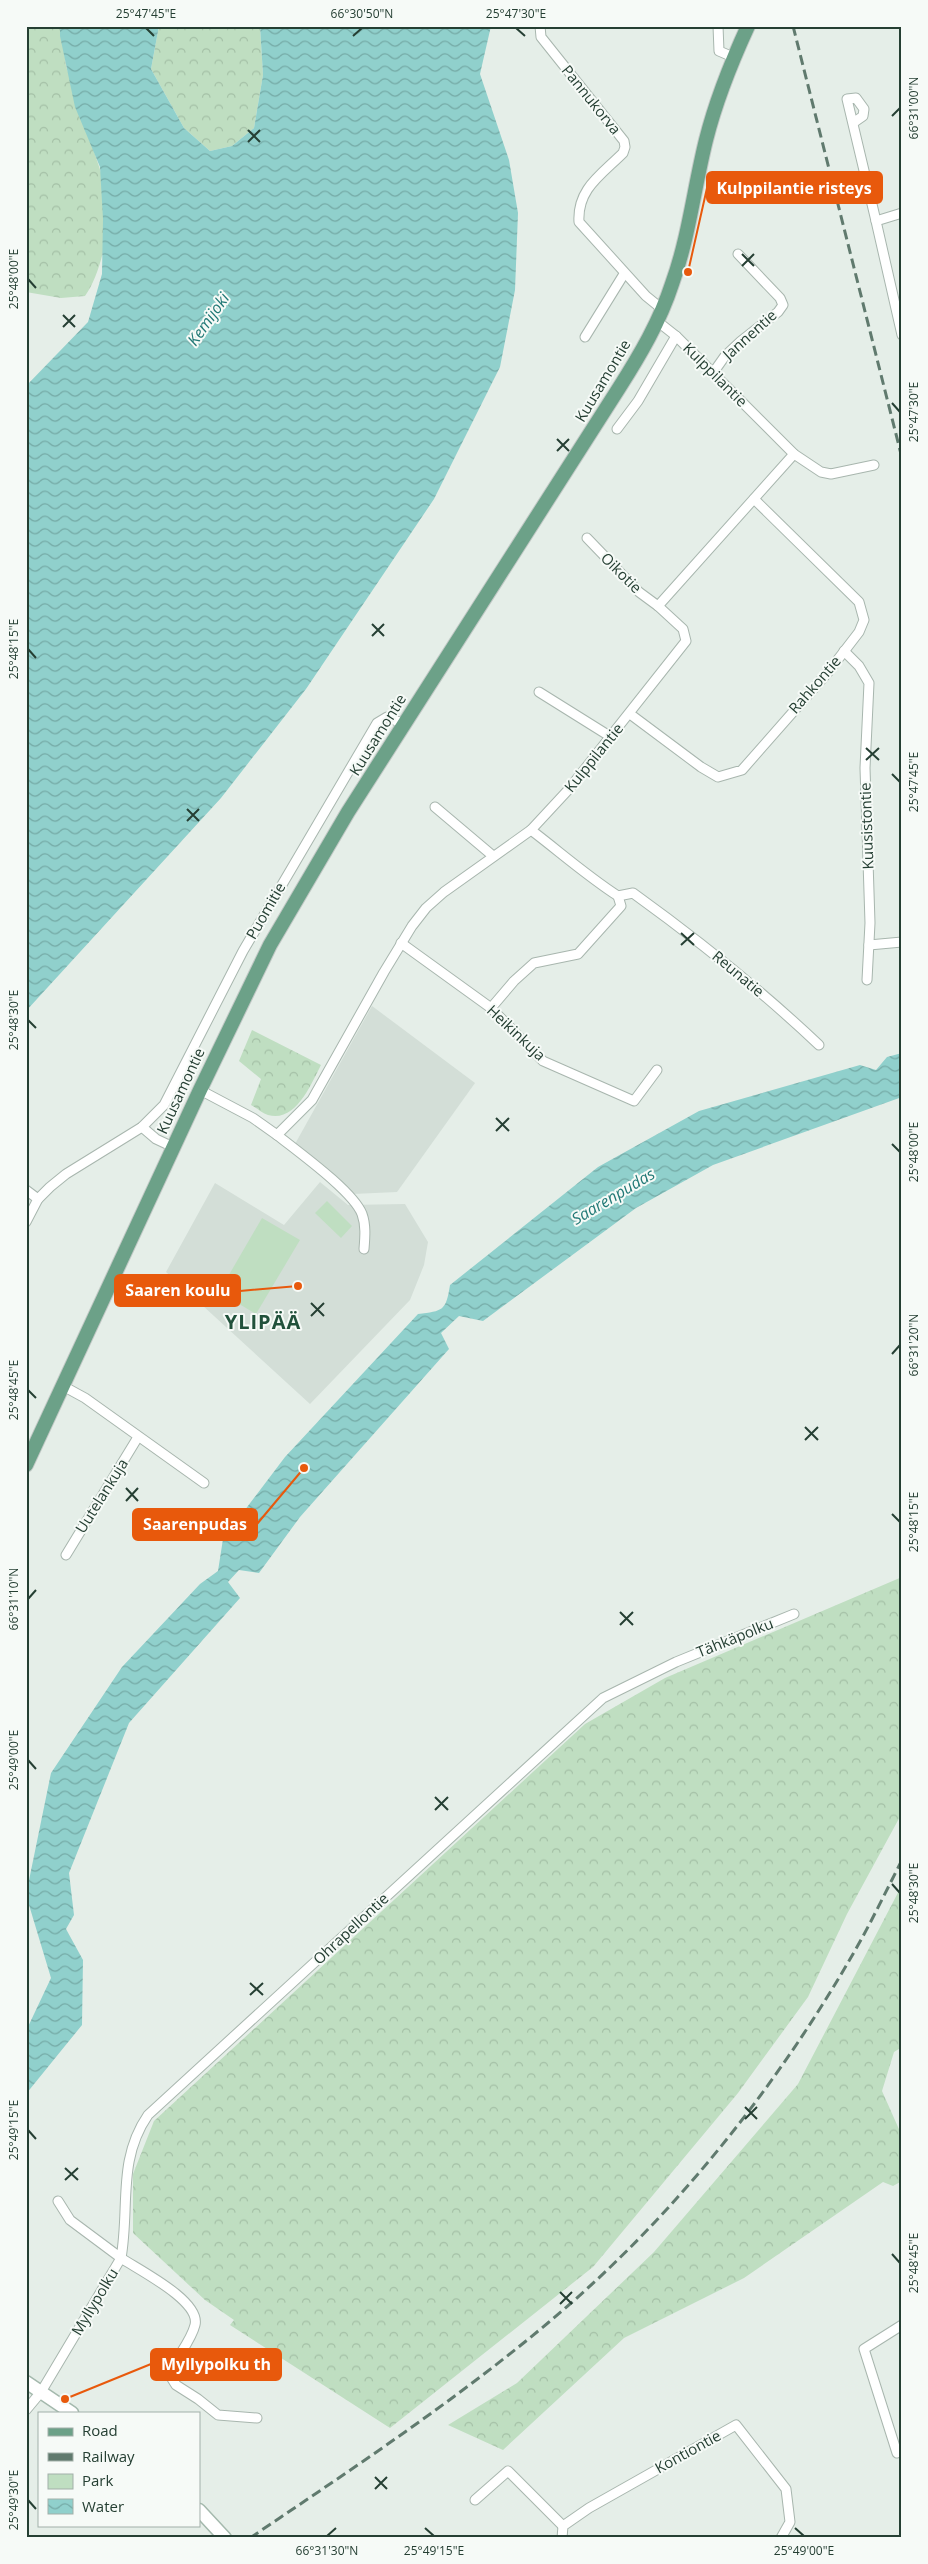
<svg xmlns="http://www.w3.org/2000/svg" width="928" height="2564" font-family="'Open Sans',sans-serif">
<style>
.built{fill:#d3ded7}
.forest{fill:url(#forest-crowns)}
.green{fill:#bfdec1}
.water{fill:url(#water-waves)}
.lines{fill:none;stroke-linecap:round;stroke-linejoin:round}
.minor-casing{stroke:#a8b6ae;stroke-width:11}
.secondary-casing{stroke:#a4b9ad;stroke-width:15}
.primary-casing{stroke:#c2c9c6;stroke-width:16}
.minor{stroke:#fff;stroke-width:9}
.secondary{stroke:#fff;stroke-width:12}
.primary{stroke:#6ca188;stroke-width:14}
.rail{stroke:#607a6e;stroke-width:3;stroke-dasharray:10 5;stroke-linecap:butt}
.ticks{fill:none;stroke:#253f33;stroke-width:2}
.labels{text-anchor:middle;stroke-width:4;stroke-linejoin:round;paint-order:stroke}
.street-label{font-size:15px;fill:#253f33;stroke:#f6faf7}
.water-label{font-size:16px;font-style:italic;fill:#217976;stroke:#f6faf7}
.district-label{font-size:20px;font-weight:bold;letter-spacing:1px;fill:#21513b;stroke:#f6faf7}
.leader{fill:none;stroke:#e8590c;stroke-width:2}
.callout-dot{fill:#e8590c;stroke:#f6faf7;stroke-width:2}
.callout{fill:#e8590c;stroke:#e8590c;stroke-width:2}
.callout-label{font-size:16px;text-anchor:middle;font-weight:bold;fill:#fff}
.neatline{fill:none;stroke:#253f33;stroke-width:2}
.ticks-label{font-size:12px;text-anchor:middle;fill:#253f33}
</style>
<defs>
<pattern id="forest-crowns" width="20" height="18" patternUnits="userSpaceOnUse" patternTransform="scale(1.25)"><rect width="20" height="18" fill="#bfdec1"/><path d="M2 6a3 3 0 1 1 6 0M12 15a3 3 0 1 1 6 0" fill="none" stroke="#a4c0a6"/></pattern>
<pattern id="water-waves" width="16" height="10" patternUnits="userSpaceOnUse" patternTransform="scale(1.25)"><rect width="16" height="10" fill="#90d0cc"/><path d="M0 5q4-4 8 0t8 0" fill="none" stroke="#75aaa6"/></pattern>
</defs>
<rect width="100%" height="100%" fill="#e5eee8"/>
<!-- built -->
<g class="built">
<path d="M372,1006L475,1083L397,1192L353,1194L295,1144Z"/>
<path d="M320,1182L348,1205L405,1204L428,1242L424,1265L410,1300L310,1404L166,1272L215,1183L284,1225Z"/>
</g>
<!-- forest -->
<g class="forest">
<path d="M26,26H61L66,66L109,197C110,227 102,272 85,296L61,298L26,292Z"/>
<path d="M159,26H260L263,75L254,128L232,146L210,151L184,128L151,69Z"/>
<path d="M252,1030L321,1065C311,1084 296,1123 268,1115C262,1113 257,1108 251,1105L261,1079L239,1061Z"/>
<path d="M902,1577V1813L847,1914L808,1997L738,2093L593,2267L390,2428L230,2325L234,2320L205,2300L133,2233V2174L154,2121L585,1724L665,1678Z"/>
<path d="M902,1885V2047L894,2052L882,2091L902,2136V2181L893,2186L883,2182L744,2278L624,2338L503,2450L448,2425L517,2383L654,2252L798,2084Z"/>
</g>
<!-- green -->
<g class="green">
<path d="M327,1201L352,1226L341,1238L315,1213Z"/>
<path d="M262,1218L300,1240L256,1314L219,1292Z"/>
</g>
<!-- water -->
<g class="water">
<path d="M60,26H159L151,69L184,128L210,151L232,146L254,128L263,75L260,26H491L480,74L509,160L518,213L515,290L500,367L434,499L306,689L221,798L26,1011V386L88,322L102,274L103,219L100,167L75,107L60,36Z"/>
<path d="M902,1053V1097L713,1165L636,1208L483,1321L459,1316L441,1333L449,1349L300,1517L259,1573L239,1570L228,1582L240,1598L129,1723L69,1873L74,1915L66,1929L83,1960L82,2025L26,2094V2031L51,1978L26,1895L51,1773L122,1667L200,1584L218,1571L223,1539L285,1457L418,1314C443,1311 446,1311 450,1285L598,1167L699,1111L860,1065L876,1070L887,1057Z"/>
</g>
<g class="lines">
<defs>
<g id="minor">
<path d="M540,26L541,37L624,141L625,147L623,153C601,175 577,189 579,222L646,296L662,309"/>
<path d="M718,26L719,51L733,57"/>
<path d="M853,123L863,116L864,109L856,98L847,99L876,221"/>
<path d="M902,213L876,221L902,335"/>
<path d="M657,321L676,336L794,454L821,472L831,474L874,465"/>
<path d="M585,337L624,274"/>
<path d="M713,373L725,356L741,341L778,312L783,305L780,298L738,254"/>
<path d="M617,429L638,401L676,336"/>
<path d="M587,538L639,592L658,606"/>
<path d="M844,651L859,666L869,683L865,768L870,923L867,980"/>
<path d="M539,692L611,737"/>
<path d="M630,714L701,767L718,777L742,770L829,671L859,632L864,620L859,602L754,499"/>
<path d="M435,807L493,856"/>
<path d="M531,830C560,852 587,876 618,896L633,893C698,940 761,990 819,1045"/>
<path d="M401,943L491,1008L543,1061L634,1101L657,1070"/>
<path d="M869,945L902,942"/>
<path d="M491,1008L514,981L534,963L578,954L621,906L618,896"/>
<path d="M200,1090L253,1118L277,1135L312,1100L384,972L412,926L426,908L444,892L531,830L569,789L686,641L683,629L658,606L794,454"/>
<path d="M142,1127L156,1139L173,1147"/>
<path d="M277,1135C297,1151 353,1191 362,1214C366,1225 365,1237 364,1249"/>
<path d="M26,1190L38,1199"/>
<path d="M26,1222L38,1199L50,1187L66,1174L142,1127L164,1105L243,951L377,723L387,717L404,724"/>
<path d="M63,1386L85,1398L204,1483"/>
<path d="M66,1555L138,1437"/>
<path d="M58,2201L70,2220L121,2258C130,2207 117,2160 148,2115L603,1698L676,1662L794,1614"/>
<path d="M902,2325L864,2349L897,2453L902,2450"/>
<path d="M26,2410L41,2392L121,2258C139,2270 201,2301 195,2325C191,2341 178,2355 171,2370V2377L176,2385L198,2399L218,2415L257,2418"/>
<path d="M475,2500L508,2471L563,2526"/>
<path d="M562,2538L563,2526L589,2508L736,2425L786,2489L790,2522L781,2538"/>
</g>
<g id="secondary">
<path d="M26,2382L72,2413"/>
<path d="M199,2510L225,2538"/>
</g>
<path id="primary" d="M26,1465L200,1090L270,945L348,812L619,388C640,355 660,321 672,284C689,237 694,188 706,140C716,100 731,63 748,26"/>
</defs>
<!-- minor casing -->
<use href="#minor" class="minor-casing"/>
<!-- secondary casing -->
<use href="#secondary" class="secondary-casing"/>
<!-- primary casing -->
<use href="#primary" class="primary-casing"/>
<!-- minor -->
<use href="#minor" class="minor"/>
<!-- secondary -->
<use href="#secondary" class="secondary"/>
<!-- primary -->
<use href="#primary" class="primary"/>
<!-- rail -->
<g class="rail">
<path d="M793,26L902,458"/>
<path d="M250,2538C352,2469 455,2401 549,2322C671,2220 774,2091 853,1954C871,1923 886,1891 902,1860"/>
</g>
</g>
<!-- ticks -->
<path class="ticks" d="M146,28L154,36M516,28L525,36M353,36L362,28M892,116L900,108M248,130L260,142M248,142L260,130M742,254L754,266M742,266L754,254M28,279L36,288M63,315L75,327M63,327L75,315M892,403L900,412M557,439L569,451M557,451L569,439M372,624L384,636M372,636L384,624M28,649L36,658M866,748L879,760M866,760L879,748M892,774L900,782M187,809L199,821M187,821L199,809M681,933L694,945M681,945L694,933M28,1020L36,1028M496,1118L509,1131M496,1131L509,1118M892,1144L900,1152M311,1303L324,1316M311,1316L324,1303M892,1354L900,1345M28,1390L36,1398M805,1427L818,1440M805,1440L818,1427M126,1488L138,1501M126,1501L138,1488M892,1514L900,1522M28,1599L36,1590M620,1612L633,1625M620,1625L633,1612M28,1760L36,1769M435,1797L448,1810M435,1810L448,1797M892,1884L900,1893M250,1983L263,1995M250,1995L263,1983M745,2107L757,2119M745,2119L757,2107M28,2130L36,2139M65,2168L78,2180M65,2180L78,2168M892,2254L900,2263M560,2292L572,2304M560,2304L572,2292M375,2477L387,2489M375,2489L387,2477M28,2500L36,2509M425,2528L434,2536M795,2528L804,2536M327,2536L336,2528"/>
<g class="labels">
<!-- street labels -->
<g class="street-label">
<text transform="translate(591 100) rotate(51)" y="5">Pannukorva</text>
<text transform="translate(750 335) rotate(-42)" y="5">Jannentie</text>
<text transform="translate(715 375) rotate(45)" y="5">Kulppilantie</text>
<text transform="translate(603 381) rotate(-59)" y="5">Kuusamontie</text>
<text transform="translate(621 573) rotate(45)" y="5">Oikotie</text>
<text transform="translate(815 685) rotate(-49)" y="5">Rahkontie</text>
<text transform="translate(378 735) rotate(-58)" y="5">Kuusamontie</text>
<text transform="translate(594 758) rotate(-51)" y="5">Kulppilantie</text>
<text transform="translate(867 826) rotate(-92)" y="5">Kuusistontie</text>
<text transform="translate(266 911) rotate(-60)" y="5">Puomitie</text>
<text transform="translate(738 974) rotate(40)" y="5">Reunatie</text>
<text transform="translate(516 1033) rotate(43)" y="5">Heikinkuja</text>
<text transform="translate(181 1091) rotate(-65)" y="5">Kuusamontie</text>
<text transform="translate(102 1496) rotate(-58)" y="5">Uutelankuja</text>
<text transform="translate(735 1638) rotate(-22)" y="5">Tähkäpolku</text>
<text transform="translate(351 1929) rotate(-43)" y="5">Ohrapellontie</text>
<text transform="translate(95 2302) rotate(-59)" y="5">Myllypolku</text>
<text transform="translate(688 2452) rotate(-29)" y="5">Kontiontie</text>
</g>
<!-- water labels -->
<g class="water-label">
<text transform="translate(208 319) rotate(-55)" y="6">Kemijoki</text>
<text transform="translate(613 1196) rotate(-31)" y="6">Saarenpudas</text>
</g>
<!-- district labels -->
<g class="district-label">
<text x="263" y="1329">YLIPÄÄ</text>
</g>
</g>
<!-- callouts -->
<path class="leader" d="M688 272L707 188M298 1286L240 1291M304 1468L257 1524M65 2399L151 2364"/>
<g class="callout-dot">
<circle cx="688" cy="272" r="5"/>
<circle cx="298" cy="1286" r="5"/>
<circle cx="304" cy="1468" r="5"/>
<circle cx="65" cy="2399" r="5"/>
</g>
<g class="callout">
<rect x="707" y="172" width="175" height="31" rx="5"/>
<rect x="115" y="1275" width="125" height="31" rx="5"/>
<rect x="133" y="1509" width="124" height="31" rx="5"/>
<rect x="151" y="2349" width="130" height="31" rx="5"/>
</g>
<g class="callout-label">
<text x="794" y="194">Kulppilantie risteys</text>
<text x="178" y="1296">Saaren koulu</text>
<text x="195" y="1530">Saarenpudas</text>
<text x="216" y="2370">Myllypolku th</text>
</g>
<!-- border -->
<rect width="928" height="2564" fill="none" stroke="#f6faf7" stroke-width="55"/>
<!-- legend -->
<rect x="38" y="2412" width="162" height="115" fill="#f6faf7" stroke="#a2afa9"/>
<rect x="48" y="2428" width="25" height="8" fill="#6ca188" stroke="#a2afa9"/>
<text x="82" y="2436" font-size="15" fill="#253f33">Road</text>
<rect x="48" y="2453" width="25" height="8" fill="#607a6e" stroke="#a2afa9"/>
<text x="82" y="2462" font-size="15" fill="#253f33">Railway</text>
<rect x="48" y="2474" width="25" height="15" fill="#bfdec1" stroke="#a2afa9"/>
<text x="82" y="2486" font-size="15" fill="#253f33">Park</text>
<rect x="48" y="2499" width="25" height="15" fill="url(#water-waves)" stroke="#a2afa9"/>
<text x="82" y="2512" font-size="15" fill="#253f33">Water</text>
<rect x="28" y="28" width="872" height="2508" class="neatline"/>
<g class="ticks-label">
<text x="146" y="18">25°47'45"E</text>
<text x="362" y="18">66°30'50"N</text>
<text x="516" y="18">25°47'30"E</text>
<text transform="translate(914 108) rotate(-90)" y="4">66°31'00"N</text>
<text transform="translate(14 279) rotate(-90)" y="4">25°48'00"E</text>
<text transform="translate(914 412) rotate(-90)" y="4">25°47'30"E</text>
<text transform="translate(14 649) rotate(-90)" y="4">25°48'15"E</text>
<text transform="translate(914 782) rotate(-90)" y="4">25°47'45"E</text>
<text transform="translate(14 1020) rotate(-90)" y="4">25°48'30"E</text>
<text transform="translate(914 1152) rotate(-90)" y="4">25°48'00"E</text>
<text transform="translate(914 1345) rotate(-90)" y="4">66°31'20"N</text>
<text transform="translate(14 1390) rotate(-90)" y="4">25°48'45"E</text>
<text transform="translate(914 1522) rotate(-90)" y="4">25°48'15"E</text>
<text transform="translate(14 1599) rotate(-90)" y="4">66°31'10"N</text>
<text transform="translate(14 1760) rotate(-90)" y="4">25°49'00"E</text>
<text transform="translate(914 1893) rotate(-90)" y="4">25°48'30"E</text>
<text transform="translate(14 2130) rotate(-90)" y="4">25°49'15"E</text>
<text transform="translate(914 2263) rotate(-90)" y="4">25°48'45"E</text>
<text transform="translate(14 2500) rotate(-90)" y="4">25°49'30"E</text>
<text x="327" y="2555">66°31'30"N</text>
<text x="434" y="2555">25°49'15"E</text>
<text x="804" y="2555">25°49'00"E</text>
</g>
</svg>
